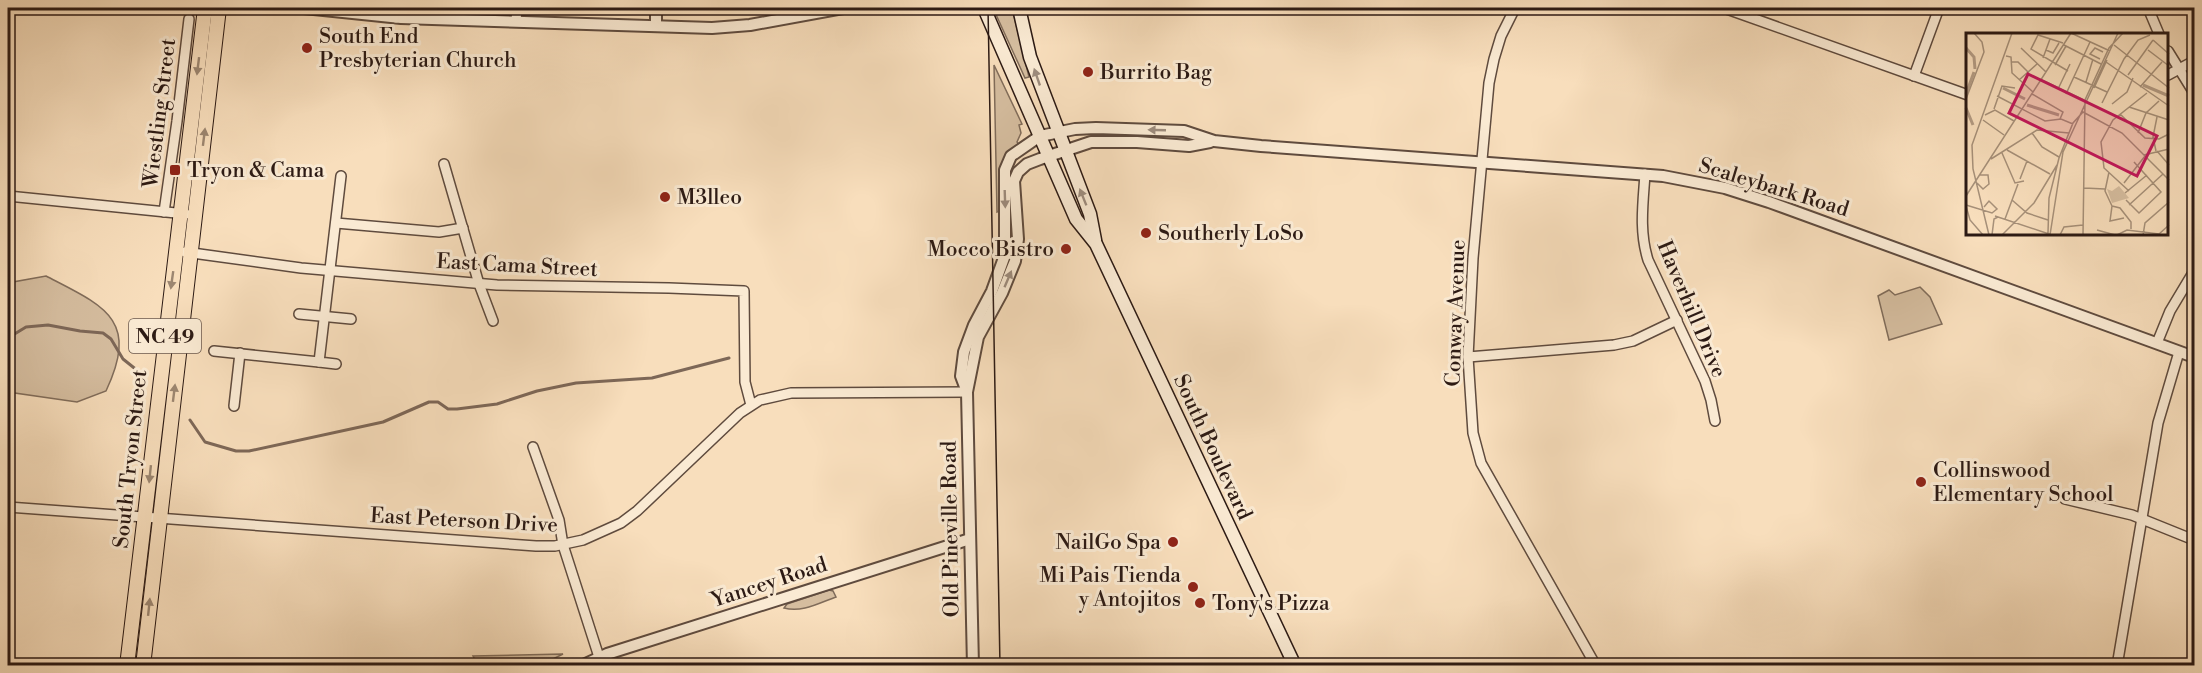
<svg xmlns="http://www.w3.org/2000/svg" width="2202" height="673" font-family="'Libre Bodoni',serif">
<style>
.green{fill:#d5bd9f;stroke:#806c5a;stroke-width:1.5}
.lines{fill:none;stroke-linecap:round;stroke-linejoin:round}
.stream{stroke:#7d6757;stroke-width:3}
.minor-casing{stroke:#5f4b3e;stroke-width:12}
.tertiary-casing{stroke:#5f4b3e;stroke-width:14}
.secondary-casing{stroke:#2c1a14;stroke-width:15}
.primary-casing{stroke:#2c1a14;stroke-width:16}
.minor{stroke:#faead3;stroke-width:9}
.tertiary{stroke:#faead3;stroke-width:10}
.secondary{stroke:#faead3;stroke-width:12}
.primary{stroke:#f8debc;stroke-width:14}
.tram{stroke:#2c1a14;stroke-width:1.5}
.oneway{fill:#9c8670}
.oneway2{fill:#9d8c7d}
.poi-dot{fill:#8f2418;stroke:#faead3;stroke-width:2}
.labels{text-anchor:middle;stroke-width:6;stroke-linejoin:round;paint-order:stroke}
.shield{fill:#faead3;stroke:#6a584d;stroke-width:1.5}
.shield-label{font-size:20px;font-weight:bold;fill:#2c1a14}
.poi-label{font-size:21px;fill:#2c1a14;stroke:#faead3;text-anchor:start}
.street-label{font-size:21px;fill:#2c1a14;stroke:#faead3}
.inset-river{fill:none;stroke:#b39b83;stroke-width:3}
.inset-road{fill:none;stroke:#a69079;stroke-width:1.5}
.view{fill:#c2185b;fill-opacity:0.15;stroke:#c2185b;stroke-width:3}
.inset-edge{fill:none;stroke:#2c1a14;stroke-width:3}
</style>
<rect width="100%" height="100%" fill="#f8debc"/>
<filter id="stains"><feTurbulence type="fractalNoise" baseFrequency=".00333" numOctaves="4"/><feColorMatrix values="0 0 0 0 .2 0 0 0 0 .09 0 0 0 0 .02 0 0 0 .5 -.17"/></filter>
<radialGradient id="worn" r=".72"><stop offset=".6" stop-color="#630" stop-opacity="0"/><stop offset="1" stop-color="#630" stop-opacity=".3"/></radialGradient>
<!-- green -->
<g class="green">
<path d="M993,8H1012L1029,77L1025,78Z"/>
<path d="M994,65L1022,124L1019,125L1021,133L1017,142L1019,145L1012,151L1001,210L997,212Z"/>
<path d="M46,276C104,306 140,319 106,391L77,402L8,392V303L13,282Z"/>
<path d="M1920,287L1930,297L1942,324L1889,340L1878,296L1889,290L1895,295Z"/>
<path d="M829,590L833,591L836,597C819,603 802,613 784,608L787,604Z"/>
<path d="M563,654L541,665H478L473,656Z"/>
</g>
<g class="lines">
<!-- stream -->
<g class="stream">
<path d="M8,338L26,327L48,325L80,331L103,333L111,339L123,359L143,375"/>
<path d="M190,420L205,442L236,451H249L383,422L429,402H438L448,409H457L497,404L537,391L576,383L652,378L729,358"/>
</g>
<defs>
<g id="minor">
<path d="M1515,8L1501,36L1494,59L1489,83L1473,258L1468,357L1473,433L1481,463L1596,666"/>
<path d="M1724,8L1968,95"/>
<path d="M2148,8L2159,34"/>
<path d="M396,18V8"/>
<path d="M516,21L517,8"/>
<path d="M2168,51L2194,93"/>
<path d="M2168,75L2194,61"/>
<path d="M1914,76L1939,8"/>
<path d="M444,164L479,284L493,321"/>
<path d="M1645,174C1643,204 1639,231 1648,260L1705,381L1711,400L1715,421"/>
<path d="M8,196L186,214"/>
<path d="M164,212L177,121L189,19"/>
<path d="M336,223L439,232L463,228"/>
<path d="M185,252L301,268L497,285L669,288L744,291L745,382L751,405"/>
<path d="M299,314L351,319"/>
<path d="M2157,343L2170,311L2194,271"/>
<path d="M214,351L319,362"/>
<path d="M1468,357L1614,345L1633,341L1677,320"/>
<path d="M336,364L319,362L341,176"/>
<path d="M234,406L240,353"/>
<path d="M533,447L559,520L563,545L599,657"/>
<path d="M2065,499L2132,515L2194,540"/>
<path d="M8,507L536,546H555L583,540L621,523L637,511L740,413L760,400L791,393L967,392"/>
<path d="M2117,666L2158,423L2179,352"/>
</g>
<g id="tertiary">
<path d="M304,8L401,18L712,28L750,25L843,8"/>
<path d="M656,8V25"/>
<path d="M967,392L961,376L964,352L974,325L992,291L1005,255V170L1011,156L1040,136L1075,129L1096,128L1184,131L1214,141L1261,146L1663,176L1725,188L1769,202L2194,357"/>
<path d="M581,666L607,654L970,539"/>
<path d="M973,666L967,392L978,337L1002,293L1015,261L1018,239L1014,181L1018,172L1027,164L1040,159L1091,142H1137L1189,146L1210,142"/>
</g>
<g id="secondary">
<path d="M984,8L1076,219L1096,244L1295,666"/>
<path d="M1019,8L1030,57L1090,214L1095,240"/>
</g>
<g id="primary">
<path d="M127,666L205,8"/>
<path d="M143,666L219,8"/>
</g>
</defs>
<!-- minor casing -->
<use href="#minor" class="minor-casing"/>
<!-- tertiary casing -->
<use href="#tertiary" class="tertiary-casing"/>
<!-- secondary casing -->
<use href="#secondary" class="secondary-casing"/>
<!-- primary casing -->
<use href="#primary" class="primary-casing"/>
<!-- minor -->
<use href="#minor" class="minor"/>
<!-- tertiary -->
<use href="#tertiary" class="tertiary"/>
<!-- secondary -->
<use href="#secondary" class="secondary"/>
<!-- primary -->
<use href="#primary" class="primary"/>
<!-- tram -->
<path class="tram" d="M988,8L1000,666"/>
</g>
<!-- one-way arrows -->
<defs><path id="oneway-solid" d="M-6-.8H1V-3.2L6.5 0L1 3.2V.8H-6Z" transform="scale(1.5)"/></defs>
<g class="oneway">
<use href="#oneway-solid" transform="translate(198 66) rotate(97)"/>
<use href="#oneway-solid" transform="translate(204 137) rotate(-83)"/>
<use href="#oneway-solid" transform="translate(172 280) rotate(98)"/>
<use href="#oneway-solid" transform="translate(174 393) rotate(-83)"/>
<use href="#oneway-solid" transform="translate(150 474) rotate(96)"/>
<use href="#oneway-solid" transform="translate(149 607) rotate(-84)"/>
</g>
<g class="oneway2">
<use href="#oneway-solid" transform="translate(1037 77) rotate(-109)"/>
<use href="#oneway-solid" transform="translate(1157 130) rotate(-178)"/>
<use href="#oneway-solid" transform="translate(1083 197) rotate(-112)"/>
<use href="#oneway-solid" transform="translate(1005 199) rotate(88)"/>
<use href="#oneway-solid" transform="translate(1008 279) rotate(-67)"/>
</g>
<!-- markers -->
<g class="poi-dot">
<circle cx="307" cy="48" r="6"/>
<circle cx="1088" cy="72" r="6"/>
<rect x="169" y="164" width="12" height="12" rx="3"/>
<circle cx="665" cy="197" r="6"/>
<circle cx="1146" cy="233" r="6"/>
<circle cx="1066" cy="249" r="6"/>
<circle cx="1921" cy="482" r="6"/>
<circle cx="1173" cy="542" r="6"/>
<circle cx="1193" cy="587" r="6"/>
<circle cx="1200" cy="603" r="6"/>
</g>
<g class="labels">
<!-- shield labels -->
<rect class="shield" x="129" y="319" width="72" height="34" rx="4.5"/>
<g class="shield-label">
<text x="165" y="343">NC 49</text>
</g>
<!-- poi labels -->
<g class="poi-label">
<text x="319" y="43">South End<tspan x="319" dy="24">Presbyterian Church</tspan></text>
<text x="1100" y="79">Burrito Bag</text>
<text x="187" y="177">Tryon &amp; Cama</text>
<text x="677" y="204">M3lleo</text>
<text x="1158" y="240">Southerly LoSo</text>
<text x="1054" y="256" text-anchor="end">Mocco Bistro</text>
<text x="1933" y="477">Collinswood<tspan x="1933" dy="24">Elementary School</tspan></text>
<text x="1161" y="549" text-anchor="end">NailGo Spa</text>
<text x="1181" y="582" text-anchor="end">Mi Pais Tienda<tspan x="1181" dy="24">y Antojitos</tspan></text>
<text x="1212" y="610">Tony's Pizza</text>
</g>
<!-- street labels -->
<g class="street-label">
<text transform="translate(159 113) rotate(-83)" y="7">Wiestling Street</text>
<text transform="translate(1774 187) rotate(17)" y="7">Scaleybark Road</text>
<text transform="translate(517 265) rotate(3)" y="7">East Cama Street</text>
<text transform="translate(1692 309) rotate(67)" y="7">Haverhill Drive</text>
<text transform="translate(1455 313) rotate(-88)" y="7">Conway Avenue</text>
<text transform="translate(1213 447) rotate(65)" y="7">South Boulevard</text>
<text transform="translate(130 459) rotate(-84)" y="7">South Tryon Street</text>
<text transform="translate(464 520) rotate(3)" y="7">East Peterson Drive</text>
<text transform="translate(950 529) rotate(-91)" y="7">Old Pineville Road</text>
<text transform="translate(769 582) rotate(-18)" y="7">Yancey Road</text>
</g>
</g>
<!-- overview -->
<g transform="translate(1966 33)">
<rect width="202" height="202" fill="#f8debc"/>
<path d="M153,153L163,165L146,170L141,156L146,158Z" fill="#d5bd9f"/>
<path class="inset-river" d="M0,15L8,24L9,36M177,52L203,63M37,55L59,66M0,61L8,39M61,72L93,82M0,75L7,92"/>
<path class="inset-road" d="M105,0L144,18M187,7L203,21M97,10L72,2L65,16L102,38M98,12L135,31M148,12L203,55M55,15L80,39M80,17L87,20L93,10M182,17L203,33M40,23L45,24L46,40L67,59M77,25L84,6M134,26L124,21L129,15L137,19M45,29H52L63,40M140,29L203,73M89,32L100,13M162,42L187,7M108,44L141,59M53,47L71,31M76,47L118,67M120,49L127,26M174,54L196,29M128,55L141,27M92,56L104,31M66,61L97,79L94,86M100,61L124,9M31,63L79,88L95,86L107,91M0,66L18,19L16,9L8,0M136,70L158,26L172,7L184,2M146,71L161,59L167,45M163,74L203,87M28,76L36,53L49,55M154,81L179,105L193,106L203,101M19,82L29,77L48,88M17,87L38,102M66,100L76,114L93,124M172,100L180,80L193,68M41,117L84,141M190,118L187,104L191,84M191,118L203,132M36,120L49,150L58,148M178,122L203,116M25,126L71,97L103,100M143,139L139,158L146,173L144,188L158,185M54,146L61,128M11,150L17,156L23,151L22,142H14M158,150L179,123M118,155L139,156M163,158L138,135L135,109L147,87L181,60M159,160L181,142M0,163L105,0M46,167L61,180L82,187M160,167L173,180L195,159L168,129M0,172L26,180L31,176L23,168L18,174M163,172L197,141M0,173L4,187L17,202M146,173L154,175L165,189V196M29,183L86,202M39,186L52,151M131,197L149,202M82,200L83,165L93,125L107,90L117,79L156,100L203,147M23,202L7,136L6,112L46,0M26,202L28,186L32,184M36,202L68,170L91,132M84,202L97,119L152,0M94,202L98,194L117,192M117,202L119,67L143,15L157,0M151,202L161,197L193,201L203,192M177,202L179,190L203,169"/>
<path class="view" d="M62,41L191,103L171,143L43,80Z"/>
<rect width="202" height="202" class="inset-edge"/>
</g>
<!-- margin -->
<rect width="2202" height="673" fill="none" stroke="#f8debc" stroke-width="30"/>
<rect x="9" y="9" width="2184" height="655" fill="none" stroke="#2c1a14" stroke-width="3"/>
<rect x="15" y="15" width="2172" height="643" fill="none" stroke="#2c1a14" stroke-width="1.5"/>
<rect width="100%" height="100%" filter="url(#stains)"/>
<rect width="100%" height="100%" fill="url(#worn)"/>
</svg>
